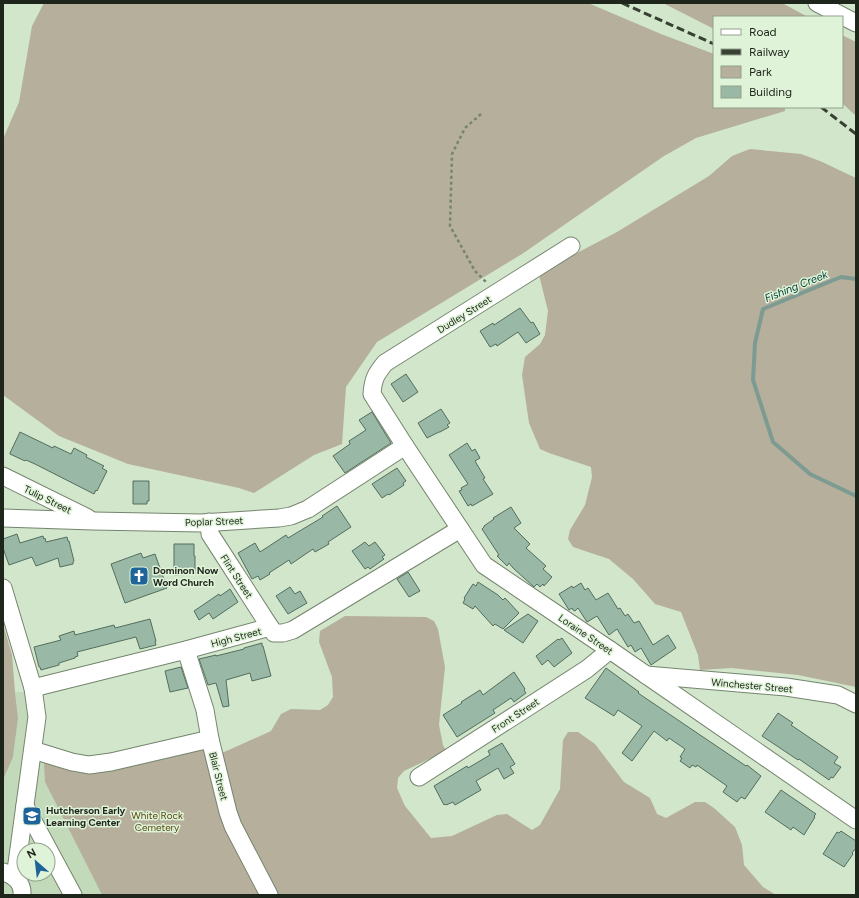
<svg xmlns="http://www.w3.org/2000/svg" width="859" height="898" font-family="Figtree,sans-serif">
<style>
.built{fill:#c3daba;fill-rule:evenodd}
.green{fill:#b5af9b}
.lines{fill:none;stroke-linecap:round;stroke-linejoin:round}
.stream{stroke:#7d9b92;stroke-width:4}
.building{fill:#9ab8a6;stroke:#526e5e}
.minor-casing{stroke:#74856d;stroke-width:19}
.path{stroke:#768371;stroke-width:2.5;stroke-dasharray:3 3;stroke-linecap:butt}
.minor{stroke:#fff;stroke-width:17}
.rail{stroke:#374033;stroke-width:3;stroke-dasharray:8 4;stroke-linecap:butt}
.labels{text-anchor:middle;stroke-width:3;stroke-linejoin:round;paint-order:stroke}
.street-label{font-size:10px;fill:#1e251b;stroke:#dff3d8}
.poi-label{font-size:10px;font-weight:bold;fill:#1e251b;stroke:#dff3d8;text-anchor:start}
.park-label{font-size:10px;fill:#574811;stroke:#dff3d8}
.water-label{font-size:11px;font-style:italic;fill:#003d35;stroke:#dff3d8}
</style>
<rect width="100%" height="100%" fill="#d2e6cb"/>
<!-- built -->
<path class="built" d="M15,692H39L45,782L102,895H3V780L13,757L18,718ZM24,850H48V874H24Z"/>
<!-- green -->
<g class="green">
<path d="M44,3H588L661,34L714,54V107H785V111L696,138L664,156L522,254L377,342L346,387L342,444L314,455L254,493L239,488L128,464L59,436L3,395V139L19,102L32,26Z"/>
<path d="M663,3H782L808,17H714V29Z"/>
<path d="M842,35L856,42V116L842,103Z"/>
<path d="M750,149L801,154L820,161L856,178V687L798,675L732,668L700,670L698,655L681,612L655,604L633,579L609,559L573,547L568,539L570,530L585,505L592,477L591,467L549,453L540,449L529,423L522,375L525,357L540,344L545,335L548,311L539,275L554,265L617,232L709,176L732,156Z"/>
<path d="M345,616L426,617L434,621L438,629L445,667L439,725L443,745L446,751L404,771L398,778L397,788L405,806L431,838L452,836L497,815L507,814L532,830L540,825L560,789L563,740L568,732H578L595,744L624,782L650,798L657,814L666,818L695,802H705L714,808L735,827L742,845L744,865L763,887L776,895H102L45,782L43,748L90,758L216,732L222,753L271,731L281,714L291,709L320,710L328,705L333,697L332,677L319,642L320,631Z"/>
<path d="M3,624L12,655L15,692L18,718L13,757L3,780Z"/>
</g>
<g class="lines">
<!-- stream -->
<path class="stream" d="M856,279L841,277L763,309L755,343L753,380L773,442L810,474L856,496"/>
</g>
<!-- building -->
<g class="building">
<path d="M520,308L531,323L533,322L540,334L526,343L518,332L497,346L496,344L490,347L480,331L493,323L494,325Z"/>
<path d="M406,374L418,392L403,402L391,384Z"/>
<path d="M441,409L450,423L447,425L449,427L440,432H439L427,438L418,423Z"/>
<path d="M372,412L391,443L345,473L333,456L350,444L349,441L366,430L359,420Z"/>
<path d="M20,432L53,448L54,446L71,454L74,448L87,455L86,457L104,466L102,468L107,471L97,491L96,490L94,494L35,464L26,460L25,461L10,454V453Z"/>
<path d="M467,443L472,451L475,449L480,458L475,461L485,478L483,479L493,494L472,506L471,504L468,506L459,491L462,490L461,488L468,484L449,455Z"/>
<path d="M397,468L406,481L403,483L404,485L389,495L388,494L382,498L372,484Z"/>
<path d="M133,481H149V501H147V504H133Z"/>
<path d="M337,506L351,527L328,542L329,544L315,552L313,549L291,564L289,560L269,573L270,574L260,580L258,576L252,579L238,553L255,543L260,552L286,535L288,538L323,517L322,516Z"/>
<path d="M511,507L521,523L514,528L530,544L526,548L546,566L543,569L552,577L544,586L543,584L540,587L537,584L534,587L513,568L509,563L507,566L497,556L499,555L482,529L484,527V526L494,519L493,518Z"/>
<path d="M17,534L20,543L43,536L44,539L45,538L46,542L67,537L68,541H69L74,561L73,562V564L60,567L58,558L36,566L32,557L9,565L3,548V539Z"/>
<path d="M365,542L369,546L375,542L385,555L382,557L384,559L370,569L368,567L365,569L352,551Z"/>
<path d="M174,544H194V556H195V574L174,575Z"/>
<path d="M141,553L143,558L155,554L167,588L125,603L111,564Z"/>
<path d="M408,572L420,591L409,597L397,579Z"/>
<path d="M478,582L498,595L503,600L505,598L519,613L503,629L495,624L493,626L475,606L473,609L463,603L465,599L464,598L473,584L476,586Z"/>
<path d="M581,583L585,590L588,588L596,600L608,593L618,609L620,608L625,616L628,614L634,623L639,621L653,645L668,635L676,648L651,665L641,648L635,652L631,645L628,647L617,629L609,635L597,616L587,622L578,608L575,611L573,610L572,608L569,610L559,594L572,586L573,588Z"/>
<path d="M290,587L295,594L300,591L307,603L288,614L276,596Z"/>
<path d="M230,589L238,602L213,619L209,613L199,620L194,611L219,594L220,596Z"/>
<path d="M528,614L538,621L523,643L504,630Z"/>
<path d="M150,619L156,641H155L156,645L140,649L136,637L77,652L78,656L75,657V658L59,663V665L41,670L40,667H39L34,647L61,640L59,636L74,631L75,635L114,625L115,628Z"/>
<path d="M562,638L572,653L554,667L548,660L542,665L536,656L558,639L559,640Z"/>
<path d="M262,643V646H263L271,676L252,681L250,673L226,680L229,706L223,707L216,683L208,685L199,659L216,655V656L244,649V648Z"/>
<path d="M181,667L188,688L170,692L165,671Z"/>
<path d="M606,668L639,692L638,693L746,766L747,765L761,776L745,799L741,797L737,802L723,792L727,786L697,765L696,767L692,765L690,768L680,761L682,758L680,757L685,749L669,738L667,741L654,731L632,761L622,753L642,726L618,710L614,716L585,698Z"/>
<path d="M514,672L525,689L524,690L526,693L514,702L511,698L493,710L495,713L457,737L443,715L462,703L461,702L480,690L483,695Z"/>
<path d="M778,713L793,723L791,725L838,757L834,763L841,767L833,778L831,777L829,780L799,759L798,760L762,736Z"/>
<path d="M502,743L515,764L510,767L514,773L504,779L498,768L476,781L481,790L455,805L453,802L446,805L445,804L444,805L434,786L467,766L468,768L490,755L488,751Z"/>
<path d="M781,790L816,814L814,816L815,817L804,835L793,827L791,830L765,812Z"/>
<path d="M841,831L856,841V848L852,853L853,854L844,867L823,854L837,832L839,833Z"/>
</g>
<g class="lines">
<defs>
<g id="minor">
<path d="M817,3L856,23"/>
<path d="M571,246L385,363C376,374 373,379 372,394L405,446L484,565L610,650L856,820"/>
<path d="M3,476L88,518"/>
<path d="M3,518L93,521L201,523L279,518L291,516L308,509L405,446"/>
<path d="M209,522L210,534L270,627"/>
<path d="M3,588L33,688L37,717L15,878"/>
<path d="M186,650L205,710L210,739L228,812L233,826L269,895"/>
<path d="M646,675L786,687L838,695L856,704"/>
<path d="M33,688L186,650L270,627L274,633H283L293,630L460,529"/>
<path d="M33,750L72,762L89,765L111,762L210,739"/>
<path d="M419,777L587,669L610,650"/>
<path d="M25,806L73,895"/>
<path d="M3,872C14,875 23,883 22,895"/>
</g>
</defs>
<!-- minor casing -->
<use href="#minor" class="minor-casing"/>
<!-- path -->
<path class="path" d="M481,114L465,128L452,154L450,226L475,271L487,283"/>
<!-- minor -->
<use href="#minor" class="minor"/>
<!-- rail -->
<g class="rail">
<path d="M622,3L714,44"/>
<path d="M821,107L856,134"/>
</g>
</g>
<!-- icons -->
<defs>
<symbol id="church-square" viewBox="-11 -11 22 22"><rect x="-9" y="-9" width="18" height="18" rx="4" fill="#1f6499" stroke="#dff3d8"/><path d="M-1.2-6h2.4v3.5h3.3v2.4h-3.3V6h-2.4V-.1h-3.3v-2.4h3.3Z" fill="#fff"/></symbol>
<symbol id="school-square" viewBox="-11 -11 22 22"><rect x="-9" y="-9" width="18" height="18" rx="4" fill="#1f6499" stroke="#dff3d8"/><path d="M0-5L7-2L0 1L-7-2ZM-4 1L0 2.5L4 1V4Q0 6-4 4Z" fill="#fff"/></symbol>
</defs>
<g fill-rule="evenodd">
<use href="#church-square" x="128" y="565" width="22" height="22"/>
<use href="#school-square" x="21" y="805" width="22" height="22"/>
</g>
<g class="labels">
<!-- street labels -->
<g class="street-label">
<text transform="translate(464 314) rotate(-32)" y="4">Dudley Street</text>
<text transform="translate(48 499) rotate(26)" y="4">Tulip Street</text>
<text transform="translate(214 521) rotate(-2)" y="4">Poplar Street</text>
<text transform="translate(237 576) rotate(57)" y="4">Flint Street</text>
<text transform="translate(586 634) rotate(34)" y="4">Loraine Street</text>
<text transform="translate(236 637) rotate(-15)" y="4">High Street</text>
<text transform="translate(752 685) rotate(5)" y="4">Winchester Street</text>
<text transform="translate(515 715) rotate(-33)" y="4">Front Street</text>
<text transform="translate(219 776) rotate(76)" y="4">Blair Street</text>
</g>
<!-- poi labels -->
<g class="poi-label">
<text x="153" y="574">Dominon Now<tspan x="153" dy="12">Word Church</tspan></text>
<text x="46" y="814">Hutcherson Early<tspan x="46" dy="12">Learning Center</tspan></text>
</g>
<!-- park labels -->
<g class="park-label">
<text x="157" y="819">White Rock<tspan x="157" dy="12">Cemetery</tspan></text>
</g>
<!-- water labels -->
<g class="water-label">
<text transform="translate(796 286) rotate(-22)" y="4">Fishing Creek</text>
</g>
</g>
<!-- border -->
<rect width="859" height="898" fill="none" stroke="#1e251b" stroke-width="8"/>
<!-- legend -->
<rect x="713" y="16" width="130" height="92" fill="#dff3d8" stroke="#92a18c"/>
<rect x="721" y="29" width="20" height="6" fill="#ffffff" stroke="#92a18c"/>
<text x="749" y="36" font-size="12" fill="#1e251b">Road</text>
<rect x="721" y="49" width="20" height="6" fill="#374033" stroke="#92a18c"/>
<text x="749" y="56" font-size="12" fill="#1e251b">Railway</text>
<rect x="721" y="66" width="20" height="12" fill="#b5af9b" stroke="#92a18c"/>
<text x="749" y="76" font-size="12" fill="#1e251b">Park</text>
<rect x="721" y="86" width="20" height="12" fill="#9ab8a6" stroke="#92a18c"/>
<text x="749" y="96" font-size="12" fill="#1e251b">Building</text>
<!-- north arrow -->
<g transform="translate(36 862) rotate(332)"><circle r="19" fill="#dff3d8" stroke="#92a18c"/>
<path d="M0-3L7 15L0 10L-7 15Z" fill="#1f6499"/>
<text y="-6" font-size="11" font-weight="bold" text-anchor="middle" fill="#1e251b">N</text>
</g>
</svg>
